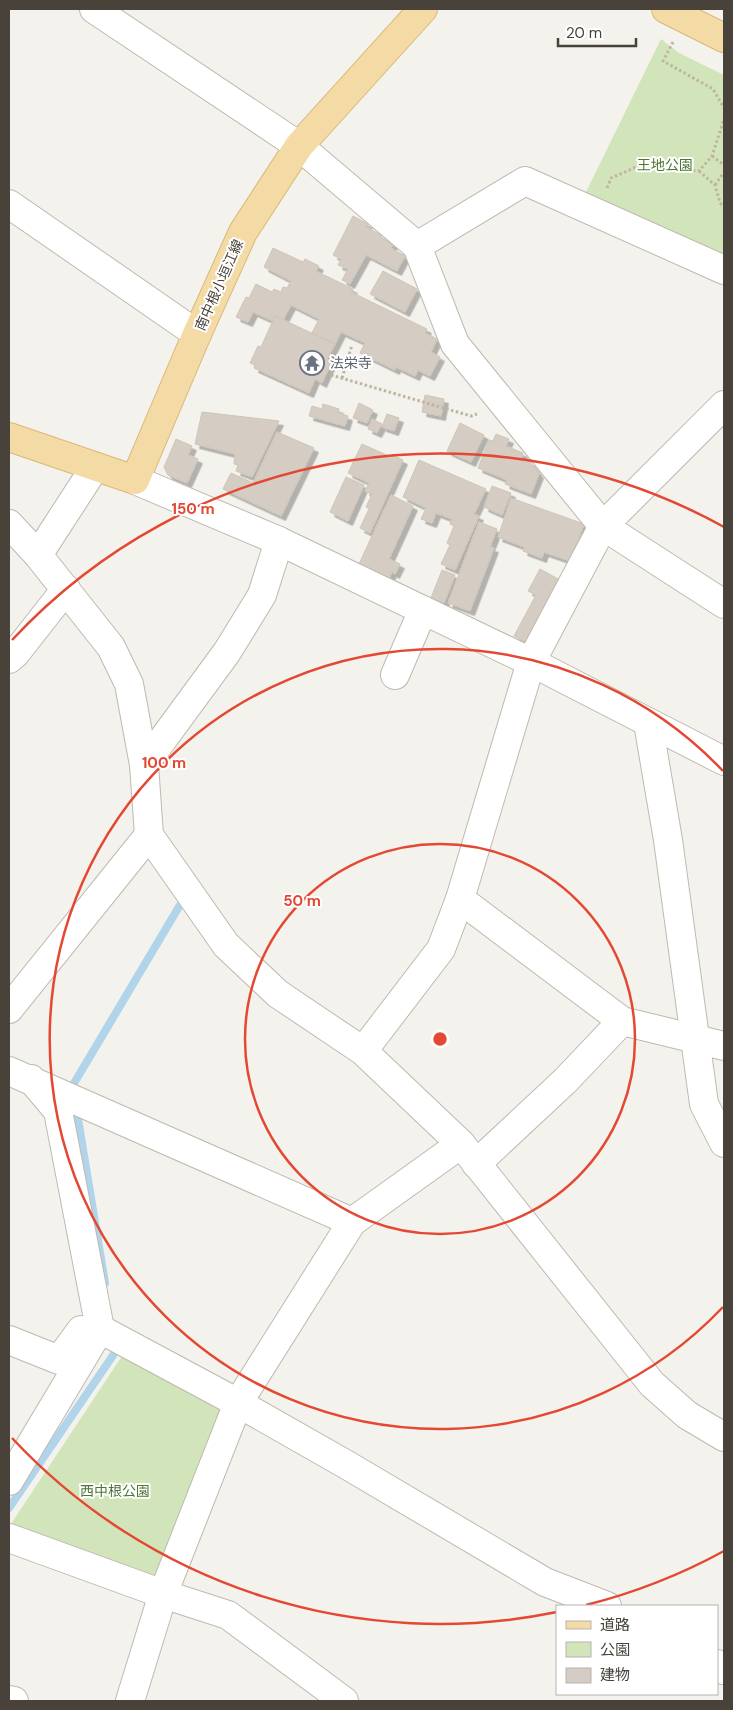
<svg xmlns="http://www.w3.org/2000/svg" width="733" height="1710" font-family="'DM Sans','Noto Sans JP',sans-serif">
<style>
.green{fill:#d2e4ba}
.lines{fill:none;stroke-linecap:round;stroke-linejoin:round}
.stream{stroke:#b0d4ea;stroke-width:8}
.building{fill:#d5cdc3;stroke:#cfc5b6;filter:url(#shadow)}
.minor-casing{stroke:#bfb9af;stroke-width:30}
.major-casing{stroke:#d9b876;stroke-width:30}
.path{stroke:#c0b4a2;stroke-width:3;stroke-dasharray:2.5 2.5;stroke-linecap:butt}
.minor{stroke:#fff;stroke-width:28}
.major{stroke:#f4dba5;stroke-width:28}
.ring{fill:none;stroke:#e44833;stroke-width:2.5}
.labels{text-anchor:middle;stroke-width:4;stroke-linejoin:round;paint-order:stroke}
.park-label{font-size:14px;fill:#4e7533;stroke:#fff}
.street-label{font-size:14px;fill:#48423a;stroke:#fff}
.worship-label{font-size:14px;fill:#5b616d;stroke:#fff;text-anchor:start}
.centre{fill:#e44833;stroke:#fff;stroke-width:2.5}
.ring-label{font-size:15px;text-anchor:middle;font-weight:bold;fill:#e44833;stroke:#fff;stroke-width:4;stroke-linejoin:round;paint-order:stroke}
</style>
<defs>
<filter id="shadow"><feDropShadow dx="4.5" dy="4.5" stdDeviation="0" flood-color="#0004"/></filter>
</defs>
<rect width="100%" height="100%" fill="#f4f2ec"/>
<!-- green -->
<g class="green">
<path d="M661,39L679,53L724,75V257L585,194Z"/>
<path d="M122,1356L220,1409L154,1578L11,1524Z"/>
</g>
<g class="lines">
<!-- stream -->
<g class="stream">
<path d="M74,1093L73,1085L180,905"/>
<path d="M76,1107L105,1283"/>
<path d="M9,1508L116,1351L115,1344"/>
</g>
</g>
<!-- building -->
<g class="building">
<path d="M353,216L368,224L366,227L381,235L380,237L393,244L391,248L405,256L397,271L366,255L350,284L342,280L348,269L338,265L341,259L333,255Z"/>
<path d="M273,248L303,262L305,259L319,266L316,271L353,289L351,292L427,329L425,333L437,339L431,352L440,357L430,376L418,370L415,376L396,367L395,370L360,353L365,343L341,332L335,344L312,333L319,319L291,305L283,320L275,316L273,321L253,312L248,322L236,317L246,297L249,298L256,284L272,292L274,289L281,292L283,287L287,288L291,281L264,267Z"/>
<path d="M383,271L417,289L405,312L370,294Z"/>
<path d="M275,316L335,344L327,359L332,361L322,383L315,379L309,393L254,368L255,365L250,363L258,346L261,347Z"/>
<path d="M425,395L444,399L441,416L422,412Z"/>
<path d="M359,403L373,410L367,423L353,418Z"/>
<path d="M323,404L339,409L338,413L348,416L345,426L309,416L312,406L322,409Z"/>
<path d="M202,412L279,421L252,477L236,471L238,465L234,464L235,454L195,444Z"/>
<path d="M387,414L399,418L394,431L382,427Z"/>
<path d="M372,419L382,424L377,433L368,429Z"/>
<path d="M460,423L484,435L471,462L447,451Z"/>
<path d="M277,432L314,448L281,516L223,489L231,473L253,483Z"/>
<path d="M496,434L509,439L506,446L523,453L521,458L530,462L539,474L531,494L505,484L507,480L478,468L489,440L493,441Z"/>
<path d="M176,439L192,446L188,455L198,459L187,483L168,475L164,467Z"/>
<path d="M362,444L391,457L392,455L403,460L370,533L360,528L369,509L366,507L372,494L365,491L369,483L348,473Z"/>
<path d="M419,460L486,489L474,514L479,516L455,570L441,564L450,545L447,543L454,526L450,524L452,519L436,513L432,523L421,519L426,508L403,497Z"/>
<path d="M346,477L364,485L348,521L330,512Z"/>
<path d="M492,486L511,493L502,515L484,507Z"/>
<path d="M391,495L413,506L389,559L400,564L395,574L392,572L389,579L359,564Z"/>
<path d="M511,498L584,524L570,561L544,552L542,558L523,551L524,547L498,537Z"/>
<path d="M479,522L497,529L490,547L494,548L470,611L448,603Z"/>
<path d="M540,569L560,580L526,642L514,636L536,595L528,591Z"/>
<path d="M442,570L455,575L444,603L431,598Z"/>
</g>
<g class="lines">
<defs>
<g id="minor">
<path d="M94,9L299,146L417,246L455,344L603,526L724,604"/>
<path d="M9,204L197,334"/>
<path d="M417,246L525,181L724,270"/>
<path d="M135,480L279,541L531,662L724,761"/>
<path d="M9,524L38,555L111,647L129,684L144,765L149,835L226,945L278,994L363,1051L461,1144L652,1384L687,1415L724,1437"/>
<path d="M38,555L95,467"/>
<path d="M9,659L15,654L66,589"/>
<path d="M395,675L423,610"/>
<path d="M648,723L668,840L704,1104L724,1143"/>
<path d="M144,765L227,652L262,595L279,541"/>
<path d="M460,899L622,1021L724,1046"/>
<path d="M9,1009L149,835"/>
<path d="M363,1051L441,949L460,899L531,662L603,526L724,405"/>
<path d="M9,1071L352,1222"/>
<path d="M476,1164L565,1081L622,1021"/>
<path d="M100,1329L238,1403L347,1465L545,1582L607,1606"/>
<path d="M9,1340L59,1360L81,1330"/>
<path d="M9,1481L100,1329L58,1111L31,1079"/>
<path d="M9,1538L163,1594L228,1615L344,1701"/>
<path d="M717,1664L724,1670"/>
<path d="M9,1700L14,1701"/>
<path d="M130,1701L163,1594L238,1403L352,1222L461,1144"/>
</g>
<g id="major">
<path d="M666,9L724,38"/>
<path d="M9,437L135,480L197,334L243,232L299,146L423,9"/>
</g>
</defs>
<!-- minor casing -->
<use href="#minor" class="minor-casing"/>
<!-- major casing -->
<use href="#major" class="major-casing"/>
<!-- path -->
<g class="path">
<path d="M673,42L663,61L713,89L724,108"/>
<path d="M712,156L724,165"/>
<path d="M699,171L715,185L720,203L724,207"/>
<path d="M715,185L724,172"/>
<path d="M607,188L611,178L636,167L699,171L712,156L724,119"/>
<path d="M331,375L471,416L477,414"/>
<path d="M342,378L352,345"/>
</g>
<!-- minor -->
<use href="#minor" class="minor"/>
<!-- major -->
<use href="#major" class="major"/>
</g>
<!-- distance rings -->
<g class="ring">
<circle cx="440" cy="1039" r="195"/>
<path d="M723 1307A390 390 0 1 1 723 771"/>
<path d="M724 1551A585 585 0 0 1 586 1605M557 1612A585 585 0 0 1 12 1438M12 640A585 585 0 0 1 724 527"/>
</g>
<!-- icons -->
<defs>
<symbol id="temple-ring" viewBox="-11 -11 22 22"><circle r="9.5" fill="#fff" stroke="#6b7280" stroke-width="1.5"/><path d="M0-6L5-2H3V0L6.5 2.5H4V6H1.5V3h-3V6H-4V2.5H-6.5L-3 0V-2H-5Z" fill="#6b7280"/></symbol>
</defs>
<g fill-rule="evenodd">
<use href="#temple-ring" x="298" y="349" width="28" height="28"/>
</g>
<g class="labels">
<!-- park labels -->
<g class="park-label">
<text x="665" y="170">王地公園</text>
<text x="115" y="1496">西中根公園</text>
</g>
<!-- street labels -->
<g class="street-label">
<text transform="translate(219 285) rotate(-66)" y="5">南中根小垣江線</text>
</g>
<!-- worship labels -->
<g class="worship-label">
<text x="330" y="368">法栄寺</text>
</g>
</g>
<circle cx="440" cy="1039" r="8" class="centre"/>
<g class="ring-label">
<text x="193" y="514">150 m</text>
<text x="164" y="768">100 m</text>
<text x="302" y="906">50 m</text>
</g>
<!-- border -->
<rect width="733" height="1710" fill="none" stroke="#48423a" stroke-width="20"/>
<!-- legend -->
<rect x="556" y="1605" width="162" height="90" fill="#ffffff" stroke="#b6b3b0"/>
<rect x="566" y="1621" width="25" height="8" fill="#f4dba5" stroke="#b6b3b0"/>
<text x="600" y="1630" font-size="15" fill="#48423a">道路</text>
<rect x="566" y="1642" width="25" height="15" fill="#d2e4ba" stroke="#b6b3b0"/>
<text x="600" y="1655" font-size="15" fill="#48423a">公園</text>
<rect x="566" y="1668" width="25" height="15" fill="#d5cdc3" stroke="#b6b3b0"/>
<text x="600" y="1680" font-size="15" fill="#48423a">建物</text>
<!-- scale -->
<path d="M558 38v8h78v-8" fill="none" stroke="#48423a" stroke-width="2.5"/>
<text x="566" y="38" font-size="15" fill="#48423a" stroke="#ffffff" stroke-width="4" paint-order="stroke">20 m</text>
</svg>
